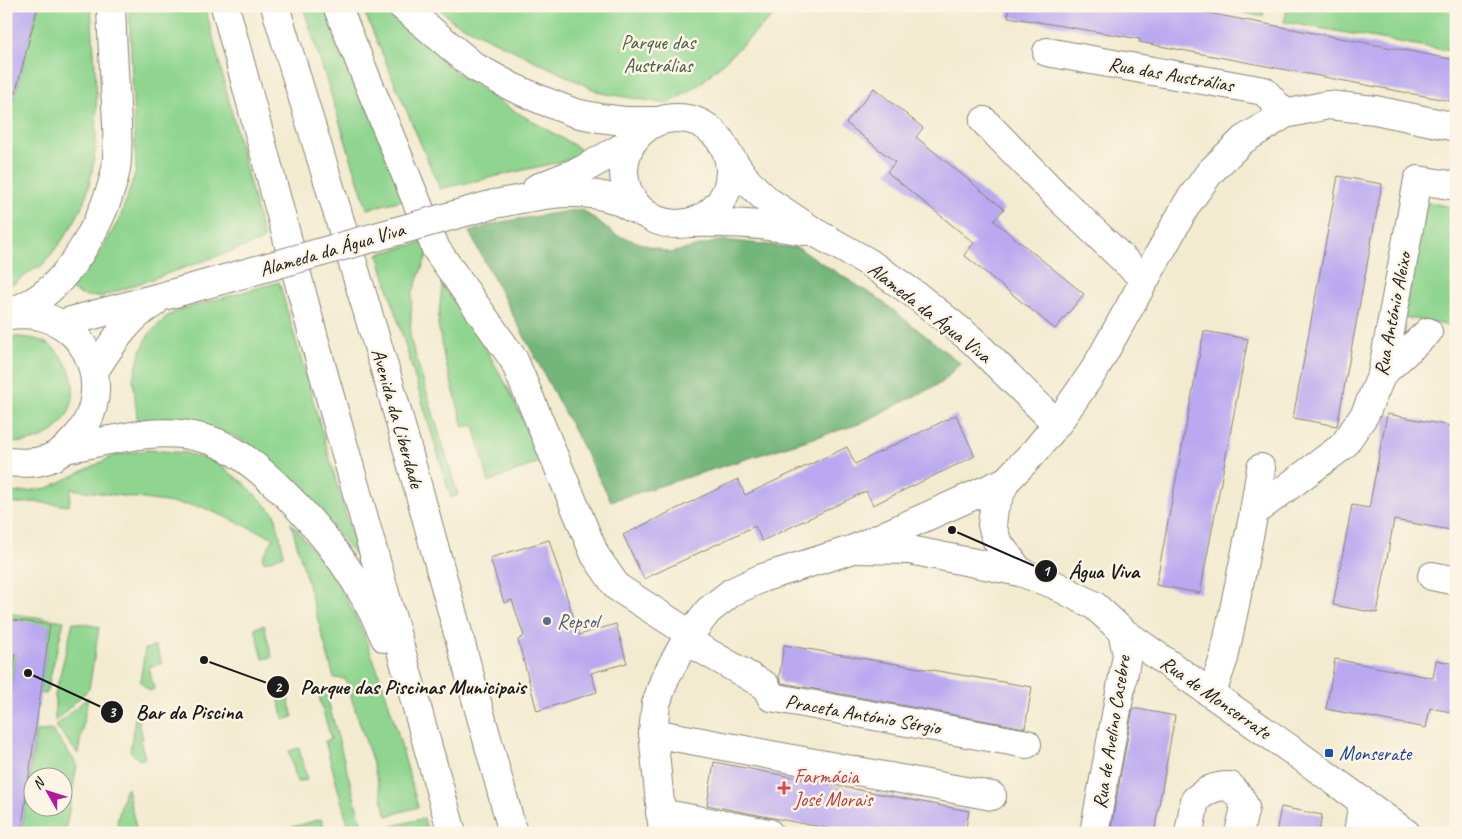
<svg xmlns="http://www.w3.org/2000/svg" width="1462" height="839" font-family="Caveat,sans-serif">
<style>
.green{fill:#8fd58f;stroke:#567856;fill-rule:evenodd}
.forest{fill:#73b67a;stroke:#48694b}
.building{fill:#baa9f0}
.lines{fill:none;stroke-linecap:round;stroke-linejoin:round}
.minor-casing{stroke:#888476;stroke-width:30}
.highway-casing{stroke:#888476;stroke-width:30}
.minor{stroke:#fff;stroke-width:28}
.highway{stroke:#fff;stroke-width:28}
.minor-bridge-casing{stroke:#888476;stroke-width:30;stroke-linecap:butt}
.minor-bridge{stroke:#fff;stroke-width:28}
.service-dot{fill:#5c6f8a;stroke:#fcf5e5;stroke-width:2}
.transit-dot{fill:#1a4fb4;stroke:#fcf5e5;stroke-width:2}
.health-dot{fill:#e0444e;stroke:#fcf5e5;stroke-width:2}
.labels{text-anchor:middle;stroke-width:5;stroke-linejoin:round;paint-order:stroke}
.park-label{font-size:20px;fill:#445d44;stroke:#fcf5e5}
.street-label{font-size:20px;fill:#1c1c1c;stroke:#fcf5e5}
.service-label{font-size:20px;fill:#4e5e75;stroke:#fcf5e5;text-anchor:start}
.transit-label{font-size:20px;fill:#164399;stroke:#fcf5e5;text-anchor:start}
.health-label{font-size:20px;fill:#be3a42;stroke:#fcf5e5;text-anchor:start}
.leader{fill:none;stroke:#1c1c1c;stroke-width:2}
.callout-dot{fill:#1c1c1c;stroke:#fcf5e5;stroke-width:2}
.mark-label{font-size:15px;text-anchor:middle;font-weight:bold;fill:#fff}
.callout-label{font-size:21px;text-anchor:middle;font-weight:bold;fill:#1c1c1c;stroke:#fcf5e5;stroke-width:5;stroke-linejoin:round;paint-order:stroke}
</style>
<rect width="100%" height="100%" fill="#fcf5e5"/>
<filter id="ink" filterUnits="userSpaceOnUse"><feTurbulence type="fractalNoise" baseFrequency=".02" numOctaves="2"/><feDisplacementMap in="SourceGraphic" scale="10" xChannelSelector="R" yChannelSelector="G"/><feConvolveMatrix kernelMatrix="1 2 1 2 8 2 1 2 1" color-interpolation-filters="sRGB"/></filter>
<filter id="wash" filterUnits="userSpaceOnUse"><feTurbulence type="fractalNoise" baseFrequency=".0096" numOctaves="4" result="noise"/><feDisplacementMap in="SourceGraphic" scale="20" xChannelSelector="R" yChannelSelector="G"/><feGaussianBlur stdDeviation="1.12" result="paint"/><feColorMatrix in="noise" values="0 0 0 0 0 0 0 0 0 0 0 0 0 0 0 0 0 1.4 0 .05"/><feComposite in="paint" operator="in"/></filter>
<g filter="url(#wash)">
<rect width="100%" height="100%" fill="#f3ebd0"/>
<!-- green -->
<g class="green">
<path d="M38,6H91C94,66 106,151 82,206C72,230 55,250 39,269L37,267L15,283L6,286V129L25,57L6,52V37L29,42Z"/>
<path d="M129,6H205L264,240L103,296C88,297 80,297 69,287L93,265L120,218L136,171Z"/>
<path d="M303,6H326L406,199L367,209Z"/>
<path d="M362,6H384L449,67L506,106L579,148L581,157L440,189Z"/>
<path d="M437,6H784L699,85L668,104L601,93L451,20Z"/>
<path d="M1215,6H1264L1263,17Z"/>
<path d="M1288,6H1456V52L1284,22Z"/>
<path d="M1426,202L1456,208V327L1404,317Z"/>
<path d="M424,242L427,255L412,294L410,338L458,495L451,498L378,254Z"/>
<path d="M279,282L359,560C325,517 278,452 225,432C218,430 207,431 199,430C179,429 158,428 138,426L133,379L141,351L149,334L166,317L179,310Z"/>
<path d="M442,285L483,344L509,390L542,461L489,482L474,425L464,427L444,357L438,324Z"/>
<path d="M13,337C24,337 36,338 46,343C54,347 61,355 65,362C91,405 53,451 6,441V339Z"/>
<path d="M148,450L186,453L217,463L246,485L275,514L284,555L265,562L262,558L274,538L202,507L71,489L69,506L38,502L6,504V494L48,488L116,455Z"/>
<path d="M291,523C312,548 334,575 349,604C382,668 399,738 418,807L387,816L371,757L345,679L334,678Z"/>
<path d="M6,613L64,621L46,694L40,693L50,626L6,619Z"/>
<path d="M73,622L99,627L89,689L55,721V695Z"/>
<path d="M264,625L272,657L263,659L255,628Z"/>
<path d="M156,646L162,663L149,667L154,689L149,691L140,682L145,649Z"/>
<path d="M6,653L16,654L10,692H6Z"/>
<path d="M285,686L293,717L284,720L276,689Z"/>
<path d="M325,690L364,833H350L325,741L331,739L318,693Z"/>
<path d="M88,697L78,754L56,726Z"/>
<path d="M138,717L143,739L140,740L145,758L139,760L130,751L135,718Z"/>
<path d="M52,730L77,764L65,833H21L36,731ZM32,776H62V806H32Z"/>
<path d="M299,748L307,780L297,782L289,751Z"/>
<path d="M127,788L136,828L123,831L119,828L117,821L125,789Z"/>
<path d="M424,818L428,833H375L374,831Z"/>
<path d="M321,819L326,833H272Z"/>
</g>
<!-- forest -->
<path class="forest" d="M581,209L616,235L670,253L723,240L798,248L879,299L960,363L943,382L859,424L611,501L469,232L501,222Z"/>
<g id="blocks">
<!-- building -->
<g class="building">
<path d="M6,6H38L13,102L6,101Z"/>
<path d="M1009,6H1171L1456,60V102L1139,42L1140,39L1008,17Z"/>
<path d="M874,88L923,128L916,137L1004,209L994,221L1084,294L1055,329L964,255L974,243L887,172L895,162L846,123Z"/>
<path d="M1338,176L1382,184L1337,426L1293,418Z"/>
<path d="M1204,331L1248,339L1200,593L1156,585Z"/>
<path d="M1387,414L1456,427V531L1394,520L1377,613L1333,605L1352,505L1369,508Z"/>
<path d="M956,415L975,456L873,505L866,491L762,541L755,526L644,579L623,535L738,479L745,495L847,447L855,464Z"/>
<path d="M549,540L579,635L616,624L627,663L591,673L597,692L537,711L518,640L524,636L512,600L504,603L490,558Z"/>
<path d="M6,619L50,625L21,833H6V701H9L16,654L6,653Z"/>
<path d="M784,645L1032,687L1025,728L782,683L779,678Z"/>
<path d="M1335,659L1433,678L1436,660L1456,664V713L1430,708L1426,728L1326,709Z"/>
<path d="M1133,708L1175,716L1154,833H1110Z"/>
<path d="M714,762L969,811L965,833H851L707,805Z"/>
<path d="M1281,807L1322,815L1319,833H1276Z"/>
</g>
</g>
</g>
<g filter="url(#ink)">
<use href="#blocks" fill-opacity="0" stroke="#888476" stroke-width="1"/>
<g class="lines">
<defs>
<g id="minor">
<path d="M1047,52L1264,91L1285,114"/>
<circle cx="677" cy="171" r="53"/>
<path d="M984,121L1058,197L1145,280"/>
<path d="M728,154L748,182L768,201L816,233L868,262L917,296L972,340L1057,424"/>
<path d="M537,188L582,170L632,142"/>
<path d="M494,204C533,197 575,186 614,199C624,203 633,209 643,213"/>
<path d="M689,223C728,222 766,224 805,231"/>
<path d="M6,315C18,314 29,313 40,316C97,329 113,402 73,441C66,449 58,455 48,459C34,464 20,463 6,462"/>
<path d="M60,324L171,294"/>
<path d="M94,371C110,347 127,318 154,303"/>
<path d="M1382,374L1428,332"/>
<path d="M1254,512L1343,446L1365,414L1382,374L1418,180L1450,185"/>
<path d="M854,549L910,550L1020,572L1053,584L1095,606L1122,631L1300,756L1406,833"/>
<path d="M1020,572L997,541L992,525L994,508L1006,481L1035,451L1057,424L1095,369L1187,204L1210,172L1243,140L1285,114L1328,105L1375,110L1456,127"/>
<path d="M1432,576L1456,581"/>
<path d="M686,640L766,686L771,697L1027,744"/>
<path d="M1212,693L1224,658L1254,512L1261,468"/>
<path d="M653,733L992,796"/>
<path d="M660,813L769,833"/>
<path d="M663,833L653,733L656,704L665,678L686,640L708,611L732,592L762,578L854,549L1006,481"/>
<path d="M1094,833L1127,655L1122,631"/>
<path d="M1189,833L1195,800C1206,791 1215,785 1230,786L1240,797L1245,807L1239,833"/>
<path d="M1358,833L1363,801"/>
</g>
<g id="highway">
<path d="M225,6L322,368L452,833"/>
<path d="M275,6L390,386L513,833"/>
<path d="M337,6L436,249L514,360L595,555L617,587L690,634"/>
<path d="M402,6L475,67L512,87L539,99L575,113L600,118L624,121H659"/>
<path d="M6,314C15,310 25,307 34,301C73,278 107,213 116,169C119,148 117,126 116,105C114,72 112,39 111,6"/>
<path d="M65,449C104,442 154,427 193,436C203,438 214,441 222,445C243,455 261,471 277,486C322,529 360,580 385,638"/>
</g>
</defs>
<!-- minor casing -->
<use href="#minor" class="minor-casing"/>
<!-- highway casing -->
<use href="#highway" class="highway-casing"/>
<!-- minor -->
<use href="#minor" class="minor"/>
<!-- highway -->
<use href="#highway" class="highway"/>
<defs>
<path id="minor-bridge" d="M171,294L494,204"/>
</defs>
<!-- minor-bridge casing -->
<use href="#minor-bridge" class="minor-bridge-casing"/>
<!-- minor-bridge -->
<use href="#minor-bridge" class="minor-bridge"/>
</g>
</g>
<!-- markers -->
<circle class="service-dot" cx="547" cy="621" r="5"/>
<rect class="transit-dot" x="1324" y="748" width="10" height="10" rx="2.5"/>
<path class="health-dot" d="M781.5 780.5h5v5h5v5h-5v5h-5v-5h-5v-5h5z"/>
<g class="labels">
<!-- park labels -->
<g class="park-label">
<text x="658" y="49">Parque das<tspan x="658" dy="23">Austrálias</tspan></text>
</g>
<!-- street labels -->
<g class="street-label">
<text transform="translate(1171 74) rotate(10)" y="7">Rua das Austrálias</text>
<text transform="translate(332 249) rotate(-16)" y="7">Alameda da Água Viva</text>
<text transform="translate(930 312) rotate(38)" y="7">Alameda da Água Viva</text>
<text transform="translate(1392 314) rotate(-79)" y="7">Rua António Aleixo</text>
<text transform="translate(398 418) rotate(74)" y="7">Avenida da Liberdade</text>
<text transform="translate(1216 697) rotate(35)" y="7">Rua de Monserrate</text>
<text transform="translate(863 714) rotate(10)" y="7">Praceta António Sérgio</text>
<text transform="translate(1111 732) rotate(-81)" y="7">Rua de Avelino Casebre</text>
</g>
<!-- service labels -->
<g class="service-label">
<text x="557" y="628">Repsol</text>
</g>
<!-- transit labels -->
<g class="transit-label">
<text x="1339" y="760">Monserate</text>
</g>
<!-- health labels -->
<g class="health-label">
<text x="794" y="783">Farmácia<tspan x="794" dy="23">José Morais</tspan></text>
</g>
</g>
<!-- callouts -->
<path class="leader" d="M952 530L1046 571M204 660L278 687M28 673L112 712"/>
<g class="callout-dot">
<circle cx="952" cy="530" r="5"/>
<circle cx="204" cy="660" r="5"/>
<circle cx="28" cy="673" r="5"/>
<circle cx="1046" cy="571" r="12"/>
<circle cx="278" cy="687" r="12"/>
<circle cx="112" cy="712" r="12"/>
</g>
<g class="mark-label">
<text x="1046" y="576">1</text>
<text x="278" y="692">2</text>
<text x="112" y="717">3</text>
</g>
<g class="callout-label">
<text x="1104" y="578">Água Viva</text>
<text x="413" y="694">Parque das Piscinas Municipais</text>
<text x="189" y="719">Bar da Piscina</text>
</g>
<!-- margin -->
<rect width="1462" height="839" fill="none" stroke="#fcf5e5" stroke-width="25"/>
<!-- north arrow -->
<g transform="translate(48 792) rotate(309)"><circle r="24" fill="#fcf5e5" stroke="#a29e95"/>
<path d="M0-4L9 19L0 12L-9 19Z" fill="#b5179e"/>
<text y="-8" font-size="14" font-weight="bold" text-anchor="middle" fill="#1c1c1c">N</text>
</g>
</svg>
